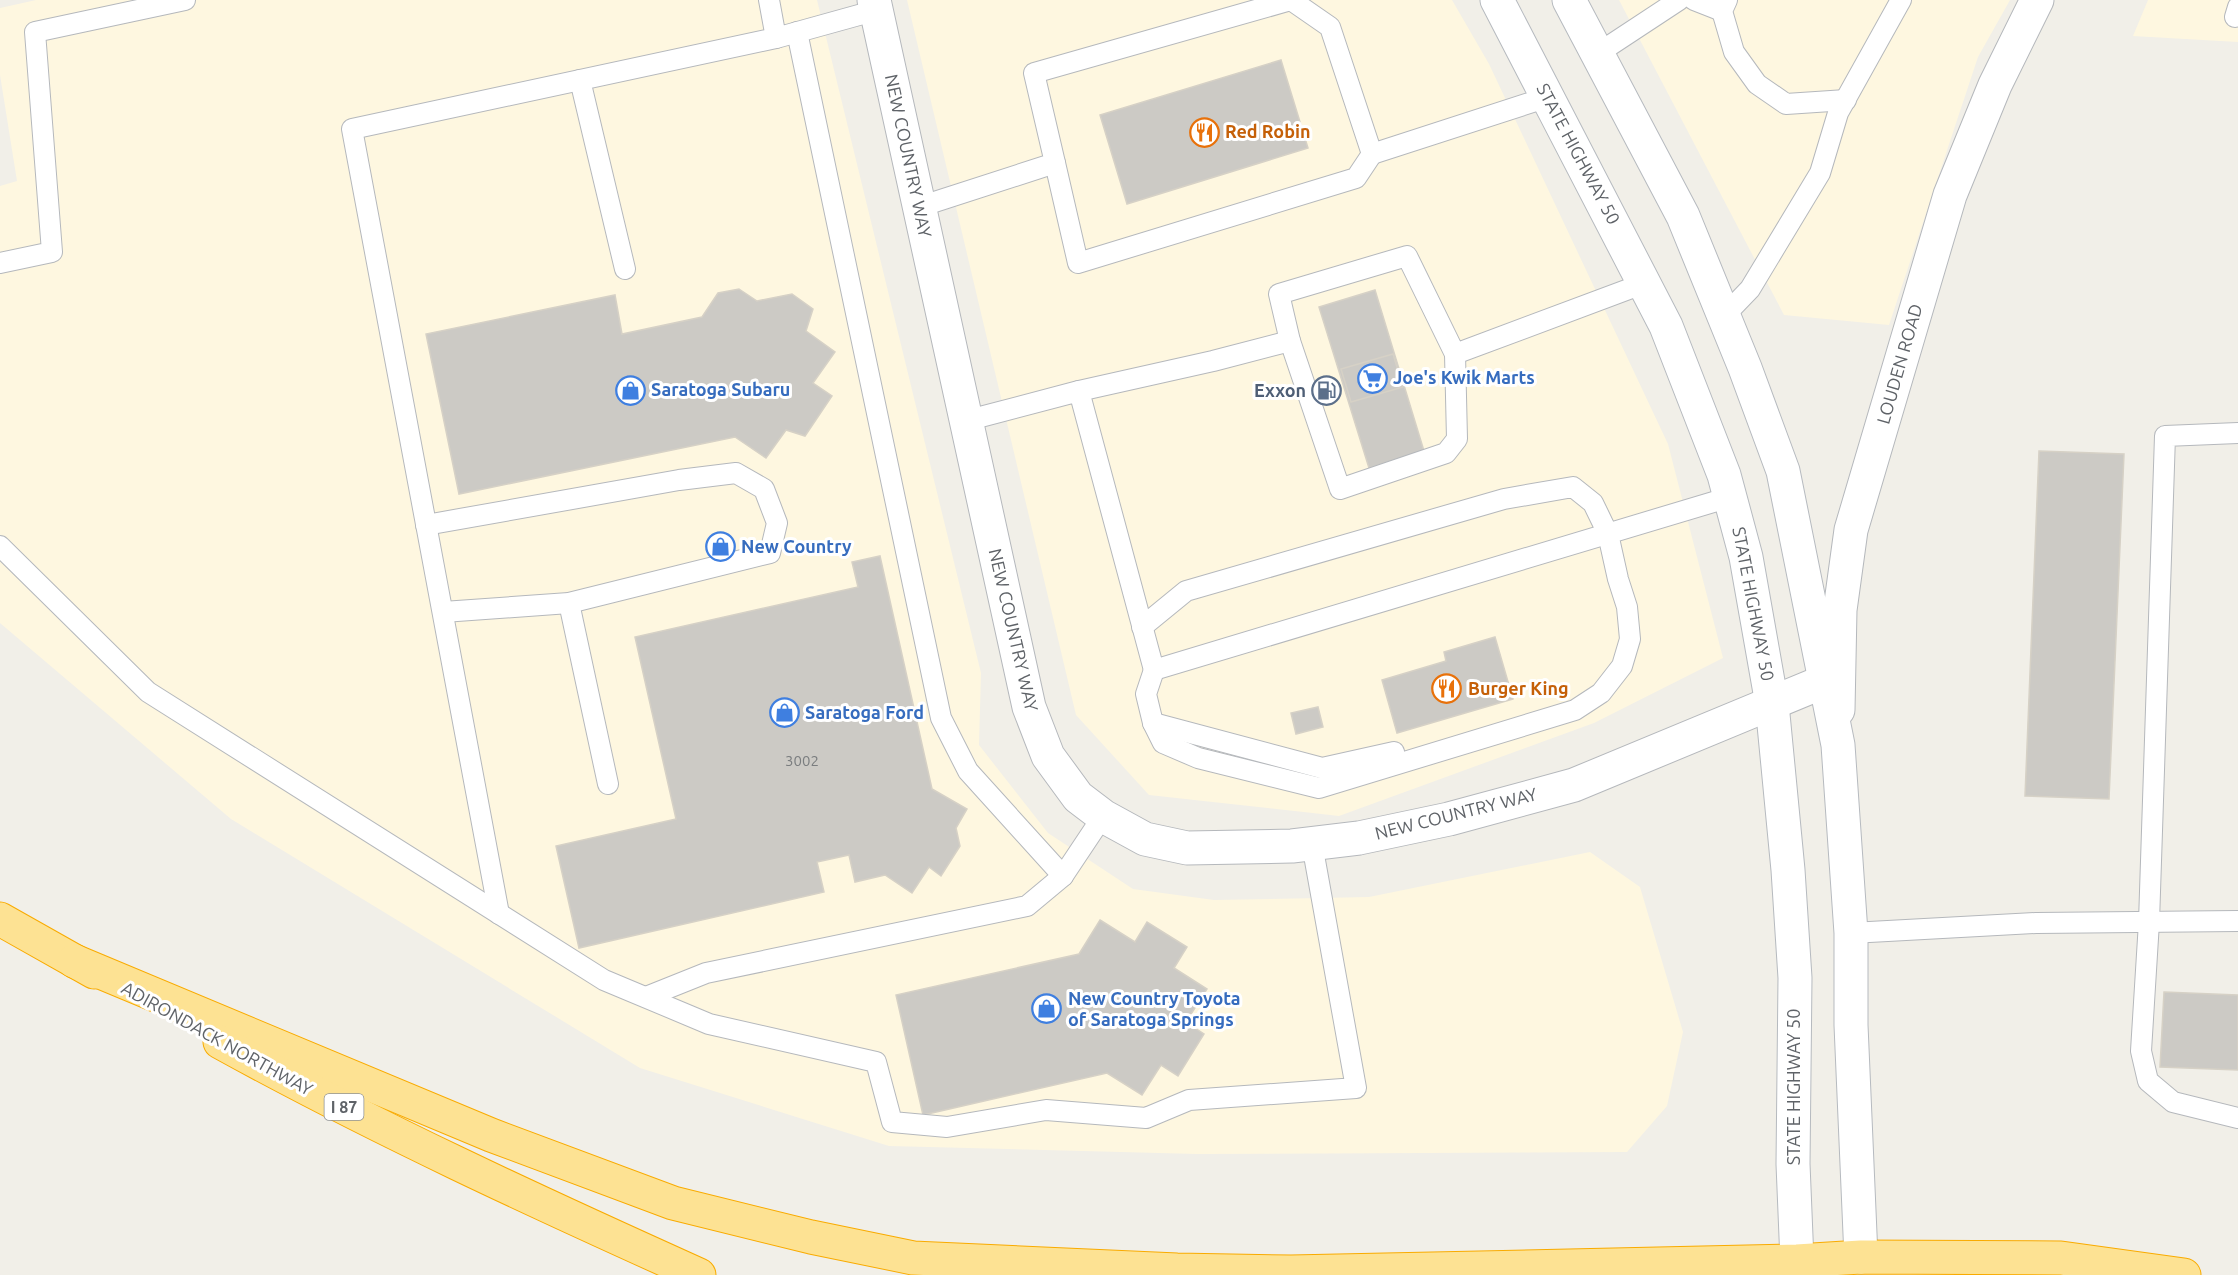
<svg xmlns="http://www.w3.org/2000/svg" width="2238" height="1275" font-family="Ubuntu,sans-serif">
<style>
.commercial{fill:#fef7e0}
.building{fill:#cccac5;stroke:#d6d1c6;stroke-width:1.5}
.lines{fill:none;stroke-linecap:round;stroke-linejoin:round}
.service-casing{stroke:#b5b8bc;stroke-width:22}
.minor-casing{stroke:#b5b8bc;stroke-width:35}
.tertiary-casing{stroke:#b5b8bc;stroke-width:35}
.secondary-casing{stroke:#b6babf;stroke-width:35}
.motorway-casing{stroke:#f9ab00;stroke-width:35}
.service{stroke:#fff;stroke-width:20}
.minor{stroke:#fff;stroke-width:33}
.tertiary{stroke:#fff;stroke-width:33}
.secondary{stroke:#fff;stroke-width:33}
.motorway{stroke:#fde293;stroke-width:33}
.labels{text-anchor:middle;stroke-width:6;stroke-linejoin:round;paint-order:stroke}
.number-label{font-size:15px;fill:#7a7d7f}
.shield{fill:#fff;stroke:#8f9295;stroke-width:1.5}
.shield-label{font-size:16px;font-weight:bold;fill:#5f6368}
.food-label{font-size:18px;font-weight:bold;fill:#c56008;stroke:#fff;text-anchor:start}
.street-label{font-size:18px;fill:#5f6368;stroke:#fff}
.shop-label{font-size:18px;font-weight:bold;fill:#366cbe;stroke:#fff;text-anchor:start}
.service-label{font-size:18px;font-weight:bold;fill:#4e5e75;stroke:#fff;text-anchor:end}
</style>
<rect width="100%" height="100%" fill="#f1efe8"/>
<!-- commercial -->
<g class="commercial">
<path d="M36,0H817L981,673L979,745L1048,833L1133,889L1214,900L1369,897L1590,852L1640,887L1683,1032L1667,1106L1627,1152L1197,1154L889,1146L640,1068L231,819L0,623V186L17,181L0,75V8Z"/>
<path d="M907,0H1452L1489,64L1668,444L1723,658L1594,723L1339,816L1149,795L1076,715Z"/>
<path d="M1619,0H2010L1978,57L1889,325L1784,315Z"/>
<path d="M2148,0H2238V42L2133,36Z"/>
</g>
<!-- building -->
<g class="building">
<path d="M1281,60L1308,148L1127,204L1100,115Z"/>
<path d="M739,289L757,301L792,294L813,309L806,331L835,352L813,383L832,396L805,436L786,430L766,458L735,437L459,494L426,334L615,295L622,334L702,317L718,293Z"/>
<path d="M1375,290L1424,451L1369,468L1319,307Z"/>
<path d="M1393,354L1403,387L1351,402L1341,369Z"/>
<path d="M2039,451L2124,454L2109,799L2025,796Z"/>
<path d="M880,556L932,789L967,809L956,828L960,846L941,876L929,867L912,893L885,875L855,882L849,855L817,862L824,892L579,948L556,846L676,819L635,637L858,587L852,562Z"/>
<path d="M1495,637L1513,699L1397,733L1382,680L1446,661L1444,652Z"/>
<path d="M1318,707L1323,727L1296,734L1291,713Z"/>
<path d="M1100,920L1135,942L1147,922L1187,947L1174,968L1207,989L1186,1022L1204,1034L1178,1076L1161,1065L1142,1095L1107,1073L923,1115L896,995L1079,954Z"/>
<path d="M2164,992L2238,995V1070L2160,1067Z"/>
</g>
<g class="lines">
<defs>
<g id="service">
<path d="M769,0L776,38L877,10"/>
<path d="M1694,0L1722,11"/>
<path d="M1727,0L1722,11L1734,52L1757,84L1786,104L1846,100"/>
<path d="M2235,17L2238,7"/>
<path d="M797,32L941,718L968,771L1063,876L1103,816"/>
<path d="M1597,54L1679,0"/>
<path d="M580,80L625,269"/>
<path d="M1055,163L1078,263L1356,178L1372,154"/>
<path d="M919,207L1055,163L1034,73L1291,0L1330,27L1372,154L1548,97"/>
<path d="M0,263L52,252L35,32L185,0"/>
<path d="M1724,316L1750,289L1820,173L1838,113L1901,0"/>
<path d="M1290,341L1340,489L1446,453L1457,439L1455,354"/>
<path d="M1079,391L1213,361L1290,341L1279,294L1407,256L1455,354L1645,283"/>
<path d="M965,421L1079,391L1154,670L1730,497"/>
<path d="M2238,433L2165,436L2149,922L2141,1051L2148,1081L2173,1102L2238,1118"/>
<path d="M426,525L679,480L736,473L764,489L777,523L770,553L569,603L443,612"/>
<path d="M0,546L148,692L604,980L709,1024L876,1062L892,1122L947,1127L1046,1110L1146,1118L1189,1100L1356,1088L1312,844"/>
<path d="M569,603L608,784"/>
<path d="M1142,627L1186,591L1504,499L1573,487L1593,503L1608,534L1618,579L1627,607L1630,639L1622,666L1601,693L1575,710L1319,788L1198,758L1163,743L1153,723L1146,694L1154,670"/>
<path d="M1153,723L1322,768L1394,752"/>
<path d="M499,914L352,129L776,38"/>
<path d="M1851,933L2036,923L2238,921"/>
<path d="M646,997L706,973L1027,906L1063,876"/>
</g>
<path id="minor" d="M874,0L1029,707L1048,756L1078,797L1103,816L1145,839L1187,848L1292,846L1359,838L1449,819L1574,785L1825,681"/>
<path id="tertiary" d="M1838,710L1840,610L1851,530L1950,195L1995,85L2037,0"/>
<g id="secondary">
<path d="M1497,0L1666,326L1724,475L1746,557L1772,704L1788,870L1795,978L1793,1164L1797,1261"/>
<path d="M1569,0L1683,216L1745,368L1783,471L1838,745L1851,933V1025L1861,1257"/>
</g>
<g id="motorway">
<path d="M0,919L94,972"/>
<path d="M74,961L491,1135L673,1203L811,1237L913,1258L1177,1270L1291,1272L1797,1261L1861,1257L2061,1258L2184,1275"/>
<path d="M220,1042C376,1128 537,1202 699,1275"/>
</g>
</defs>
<!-- service casing -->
<use href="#service" class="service-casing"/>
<!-- minor casing -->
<use href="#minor" class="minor-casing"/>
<!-- tertiary casing -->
<use href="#tertiary" class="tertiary-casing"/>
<!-- secondary casing -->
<use href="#secondary" class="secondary-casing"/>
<!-- motorway casing -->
<use href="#motorway" class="motorway-casing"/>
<!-- service -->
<use href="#service" class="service"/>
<!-- minor -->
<use href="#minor" class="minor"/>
<!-- tertiary -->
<use href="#tertiary" class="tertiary"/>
<!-- secondary -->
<use href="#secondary" class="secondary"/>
<!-- motorway -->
<use href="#motorway" class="motorway"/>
</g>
<!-- icons -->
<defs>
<symbol id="restaurant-ring" viewBox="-11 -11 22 22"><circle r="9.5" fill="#fff" stroke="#e8710a" stroke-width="1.5"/><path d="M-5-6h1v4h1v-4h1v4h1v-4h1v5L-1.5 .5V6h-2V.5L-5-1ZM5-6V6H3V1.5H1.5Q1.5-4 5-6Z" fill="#e8710a"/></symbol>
<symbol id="supermarket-ring" viewBox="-11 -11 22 22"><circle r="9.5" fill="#fff" stroke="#3f7fe0" stroke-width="1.5"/><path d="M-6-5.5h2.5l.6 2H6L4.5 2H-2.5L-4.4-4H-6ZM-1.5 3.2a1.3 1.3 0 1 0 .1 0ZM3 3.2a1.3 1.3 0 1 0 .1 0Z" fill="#3f7fe0"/></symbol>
<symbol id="shop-ring" viewBox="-11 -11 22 22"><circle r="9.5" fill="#fff" stroke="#3f7fe0" stroke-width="1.5"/><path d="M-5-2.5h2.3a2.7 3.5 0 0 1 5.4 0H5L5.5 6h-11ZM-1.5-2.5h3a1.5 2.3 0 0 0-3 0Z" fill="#3f7fe0"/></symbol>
<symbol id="fuel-ring" viewBox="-11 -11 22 22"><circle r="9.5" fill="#fff" stroke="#5c6f8a" stroke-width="1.5"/><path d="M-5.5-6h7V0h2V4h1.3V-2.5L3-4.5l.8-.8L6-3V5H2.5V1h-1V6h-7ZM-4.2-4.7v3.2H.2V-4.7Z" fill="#5c6f8a"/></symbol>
</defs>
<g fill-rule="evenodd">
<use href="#restaurant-ring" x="1188" y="116" width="33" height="33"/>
<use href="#supermarket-ring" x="1356" y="362" width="33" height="33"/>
<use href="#shop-ring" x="614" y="374" width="33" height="33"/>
<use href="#fuel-ring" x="1310" y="374" width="33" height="33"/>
<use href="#shop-ring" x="704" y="530" width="33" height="33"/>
<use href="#restaurant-ring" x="1430" y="672" width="33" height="33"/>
<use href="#shop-ring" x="768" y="696" width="33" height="33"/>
<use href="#shop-ring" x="1030" y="992" width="33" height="33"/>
</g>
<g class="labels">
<!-- number labels -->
<g class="number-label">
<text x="802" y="766">3002</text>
</g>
<!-- shield labels -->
<rect class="shield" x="324.5" y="1094" width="39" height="26" rx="4.5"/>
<g class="shield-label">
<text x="344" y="1113">I 87</text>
</g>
<!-- food labels -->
<g class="food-label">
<text x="1225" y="138">Red Robin</text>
<text x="1468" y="695">Burger King</text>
</g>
<!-- street labels -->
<g class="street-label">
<text transform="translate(1578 154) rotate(62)" y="6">STATE HIGHWAY 50</text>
<text transform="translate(908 156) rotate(78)" y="6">NEW COUNTRY WAY</text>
<text transform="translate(1900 364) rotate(-74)" y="6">LOUDEN ROAD</text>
<text transform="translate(1753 604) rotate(79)" y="6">STATE HIGHWAY 50</text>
<text transform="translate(1013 630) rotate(77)" y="6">NEW COUNTRY WAY</text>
<text transform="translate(1456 814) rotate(-14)" y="6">NEW COUNTRY WAY</text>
<text transform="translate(217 1039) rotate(29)" y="6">ADIRONDACK NORTHWAY</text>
<text transform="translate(1794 1087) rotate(-90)" y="6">STATE HIGHWAY 50</text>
</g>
<!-- shop labels -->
<g class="shop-label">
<text x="1393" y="384">Joe's Kwik Marts</text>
<text x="651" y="396">Saratoga Subaru</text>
<text x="741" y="553">New Country</text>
<text x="805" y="719">Saratoga Ford</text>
<text x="1068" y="1005">New Country Toyota<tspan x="1068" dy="21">of Saratoga Springs</tspan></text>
</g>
<!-- service labels -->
<g class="service-label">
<text x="1306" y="397">Exxon</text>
</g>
</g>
</svg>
